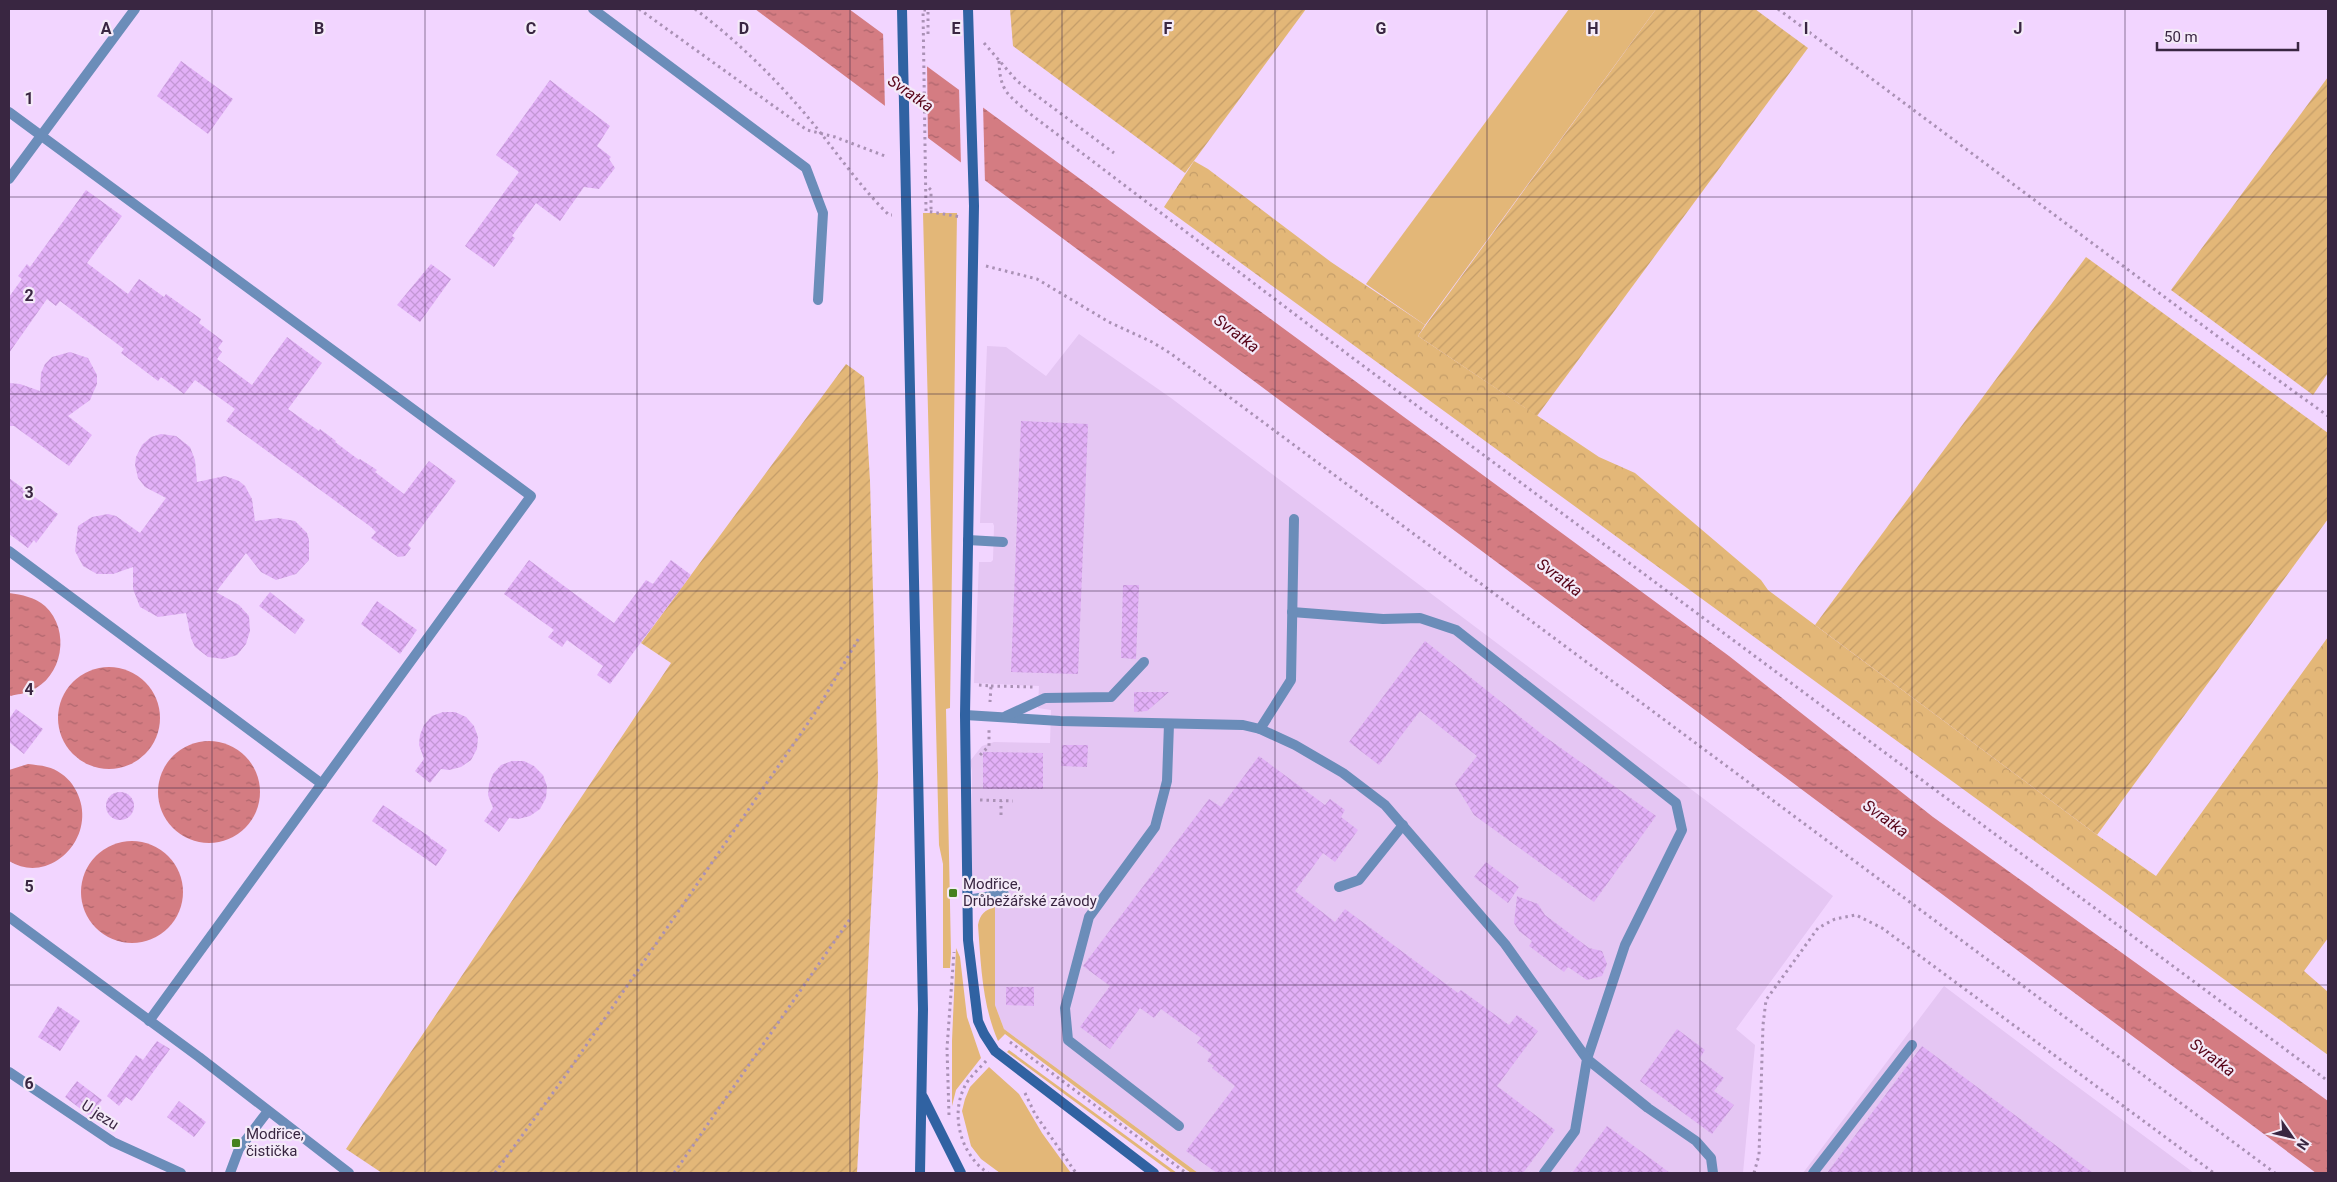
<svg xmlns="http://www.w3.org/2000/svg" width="2337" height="1182" font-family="Roboto,sans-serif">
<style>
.built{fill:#e5c6f3}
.grass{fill:#e3b778}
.forest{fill:url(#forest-crowns)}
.garden{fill:url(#garden-furrows)}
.water{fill:url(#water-ripples)}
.pier{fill:#f2d5ff}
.building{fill:url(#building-cross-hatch)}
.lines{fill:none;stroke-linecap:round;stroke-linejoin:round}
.path{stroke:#aa91b5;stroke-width:3;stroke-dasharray:2.5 4;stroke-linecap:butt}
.lane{stroke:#6b8db9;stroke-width:10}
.street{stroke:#6b8db9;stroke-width:10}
.secondary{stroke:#3062a2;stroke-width:10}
.grid{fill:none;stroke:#392641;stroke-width:1;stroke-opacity:0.55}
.poi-dot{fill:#46821e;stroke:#f4eaf8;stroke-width:2}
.labels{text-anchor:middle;stroke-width:4.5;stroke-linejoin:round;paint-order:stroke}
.poi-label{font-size:15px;fill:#392641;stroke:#f4eaf8;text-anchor:start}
.street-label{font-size:15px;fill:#392641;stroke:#f4eaf8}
.water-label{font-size:16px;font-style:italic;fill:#580519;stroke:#f4eaf8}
.grid-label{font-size:16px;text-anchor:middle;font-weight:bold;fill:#392641;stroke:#f4eaf8;stroke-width:4.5;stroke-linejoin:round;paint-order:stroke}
</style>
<defs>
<pattern id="forest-crowns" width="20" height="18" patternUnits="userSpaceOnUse" patternTransform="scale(1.25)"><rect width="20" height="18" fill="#e3b778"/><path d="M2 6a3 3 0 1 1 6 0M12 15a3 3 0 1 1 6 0" fill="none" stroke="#c49d69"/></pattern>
<pattern id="garden-furrows" width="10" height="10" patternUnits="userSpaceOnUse" patternTransform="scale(1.25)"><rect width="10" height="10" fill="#e3b778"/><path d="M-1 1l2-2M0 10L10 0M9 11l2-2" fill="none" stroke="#c49d69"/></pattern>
<pattern id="water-ripples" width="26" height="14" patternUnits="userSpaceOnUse" patternTransform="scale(1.25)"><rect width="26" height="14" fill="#d47c82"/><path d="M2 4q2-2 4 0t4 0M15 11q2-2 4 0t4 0" fill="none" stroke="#ad656c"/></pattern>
<pattern id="building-cross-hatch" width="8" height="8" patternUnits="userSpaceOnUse" patternTransform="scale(1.25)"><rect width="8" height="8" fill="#e2b0f7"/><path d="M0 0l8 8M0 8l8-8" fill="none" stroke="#c397d5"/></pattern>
</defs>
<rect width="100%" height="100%" fill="#f2d5ff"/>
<!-- built -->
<g class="built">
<path d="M1079,334L1171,398L1833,896L1736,1029L1755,1045L1743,1173H1198L1004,1029L995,1005V907L990,883H976L972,877V771L970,761L982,746L994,742L1050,743L1051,710L1038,708L1039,686L974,683L979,562H991L993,560L994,526L993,523H980L987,346L1006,347L1046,376Z"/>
<path d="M1944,986L2055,1070L2194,1173H1803Z"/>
</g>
<!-- grass -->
<g class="grass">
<path d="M1569,9H1656L1425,325L1366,284Z"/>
<path d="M923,213H957L950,708L946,709L951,953L950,968H943V864L939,845Z"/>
<path d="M995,907V1005L1004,1029L1198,1173H1191L1005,1034L998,1041C982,1004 981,965 978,925C980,914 985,910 995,907Z"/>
<path d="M956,948L960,957L967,1017L981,1058L956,1090L952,1106V1041Z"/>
<path d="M1009,1050L1177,1173H1172L1007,1052Z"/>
<path d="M989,1067L1019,1094L1042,1133L1071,1173H1000L981,1159L971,1146L962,1111L965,1099L970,1087Z"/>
</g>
<!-- forest -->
<path class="forest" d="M1194,161L1208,169L1331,262L1425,325L1418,336L1599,457L1635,473L1761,580L1768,590L2097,835L2156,876L2328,637V938L2304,971L2328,992V1055L1164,207Z"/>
<!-- garden -->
<g class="garden">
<path d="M1010,9H1306L1185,173L1013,46Z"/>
<path d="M1656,9H1755L1808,48L1537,416L1418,336Z"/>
<path d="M2328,77V373L2313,395L2171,290Z"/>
<path d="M2086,257L2328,433V519L2097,835L1815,625Z"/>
<path d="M846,364L864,377L870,481L878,777L857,1173H382L346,1149L671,663L641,643Z"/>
</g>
<!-- water -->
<g class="water">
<path d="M755,9H849L1729,656L1933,817L2328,1101V1173H2316Z"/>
<path d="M9,593C22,595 35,597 45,606C71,630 63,678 30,691C25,694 17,694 11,696L9,695Z"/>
<circle cx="109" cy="718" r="51"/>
<circle cx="209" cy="792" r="51"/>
<path d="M28,764C34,765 41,765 47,767C57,769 67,777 72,784C105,831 52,888 9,861V770Z"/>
<circle cx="132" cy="892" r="51"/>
</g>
<!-- pier -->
<g class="pier">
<path d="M883,31L927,63L928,141L885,109Z"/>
<path d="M959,86L983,104L985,184L961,166Z"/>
</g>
<!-- building -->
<g class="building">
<path d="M181,61L233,99L208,134L157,96Z"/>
<path d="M550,80L610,126L597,146L611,157L609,159L615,168L599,189L584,187L560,221L536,203L512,236L515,238L494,267L465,246L519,172L496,155Z"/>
<path d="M86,190L122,216L87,263L128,294L139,279L164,297L166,294L201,319L199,323L223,341L218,348L222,352L217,359L252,385L287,337L322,363L288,409L319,431L320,429L336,441L335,442L359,460L360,459L377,470L375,472L404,494L429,461L456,481L408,545L411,548L405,556L398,557L371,538L376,532L371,527L226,421L235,409L195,380L184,394L161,377L158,381L121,353L124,349L60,301L56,306L47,299L9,353V297L22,279L18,276L27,264L30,267Z"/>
<path d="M431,264L451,279L420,322L397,305Z"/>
<path d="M70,352L88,358L97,375V384L90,400L68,416L92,435L69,466L14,426H9V383L20,384L40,391L41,373L45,364L52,357Z"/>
<path d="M1021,421L1088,424L1078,674L1011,672Z"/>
<path d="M161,434L176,436L190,447L195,460L197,482L225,476L239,481L245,486L252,499L255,521L278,518L295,521L307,533L309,540V560L296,574L276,580L261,572L246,553L216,592L239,605L249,616L250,631L246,644L237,655L224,659L208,657L195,647L191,638L186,613L158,617L140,607L133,589V567L113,574H97L83,566L75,551L78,526L92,517L108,514L116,516L140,533L166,498L145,487L138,478L135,465L136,457L142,445L151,437Z"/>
<path d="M9,478L58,514L36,543L34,540L28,548L9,534Z"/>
<path d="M529,560L614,623L646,580L653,584L671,560L691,575L610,684L597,675L603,666L567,640L562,647L548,637L554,630L504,594Z"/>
<path d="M1123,585H1139L1136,659L1121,658Z"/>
<path d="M270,592L305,620L295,634L259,606Z"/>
<path d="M377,601L417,630L400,654L361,624Z"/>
<path d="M1425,641L1544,736L1656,816L1594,902L1474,815L1455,784L1477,756L1420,711L1379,765L1349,742Z"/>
<path d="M1134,692H1169L1147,711L1134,712Z"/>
<path d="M16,709L43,729L24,754L9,742V719Z"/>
<path d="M443,712H455L466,717L474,726L478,737L477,749L471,760L461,767L449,770L441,769L430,783L415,771L424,759L419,745L420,735L424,725L432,716Z"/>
<path d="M1062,745H1088L1087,767L1061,766Z"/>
<path d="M983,752L1043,753V789H983Z"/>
<path d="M1259,756L1325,805L1330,799L1345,810L1341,817L1358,830L1335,862L1323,853L1295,891L1335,922L1345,909L1458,993L1461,990L1509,1025L1517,1015L1538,1031L1497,1086L1555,1130L1523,1173H1217L1186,1151L1235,1086L1212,1068L1214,1066L1207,1061L1212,1054L1197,1043L1201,1038L1161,1009L1154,1018L1140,1008L1110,1049L1080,1027L1110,986L1083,966L1209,799L1221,807Z"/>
<path d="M512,761H524L534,766L543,775L547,786L546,798L540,809L530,816L518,819L509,818L499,832L484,821L493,808L488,795L489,784L493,774L501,765Z"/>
<circle cx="120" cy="806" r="14"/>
<path d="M383,805L430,837L431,840L432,839L447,850L436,866L372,821Z"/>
<path d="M1486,862L1519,887L1508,903L1474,877Z"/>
<path d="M1517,896L1538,904L1545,915L1589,948L1602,951L1607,964L1602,976L1587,980L1568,967L1564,972L1529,946L1532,941L1519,931L1514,923Z"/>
<path d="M1006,987H1034V1006L1006,1005Z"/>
<path d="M58,1006L80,1021L60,1051L38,1037Z"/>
<path d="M1677,1029L1705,1050L1699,1059L1724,1078L1714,1091L1734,1105L1712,1134L1640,1081Z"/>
<path d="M157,1041L170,1049L132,1101L126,1097L119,1106L107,1096L136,1055L143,1060Z"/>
<path d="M1922,1046L2093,1173H1827Z"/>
<path d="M77,1081L102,1100L90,1116L65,1097Z"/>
<path d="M179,1101L206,1122L194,1137L167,1117Z"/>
<path d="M1607,1126L1670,1173H1572Z"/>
</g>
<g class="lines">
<!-- path -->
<g class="path">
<path d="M639,9L807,130L835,137L885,156"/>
<path d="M695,9C736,40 773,76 806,115C834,148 858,185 889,215H892"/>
<path d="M1778,9L2217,336L2328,416"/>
<path d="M928,34V10H923L926,211L961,217"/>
<path d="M984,43L1017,81L1114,153"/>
<path d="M999,61C1000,91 1007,94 1029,113L1354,359L2328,1081"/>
<path d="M929,188L931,190V211"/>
<path d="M986,266L1037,279L1109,322L1152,342L1170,353L2275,1173"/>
<path d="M979,685L991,686L990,702"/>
<path d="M991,686L1033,687"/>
<path d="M980,755L989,746V729"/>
<path d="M980,800L1013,801"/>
<path d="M1001,815V801"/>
<path d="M1010,1042L1186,1173"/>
<path d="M986,1061C979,1069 968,1078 964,1088C950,1117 962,1156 988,1173"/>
<path d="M1025,1093L1035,1114L1076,1173"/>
<path d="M949,1115L947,1048L954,952"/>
<path d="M495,1173L563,1079L817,710L860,636"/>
<path d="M674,1173L850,919"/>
<path d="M1754,1173L1759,1155L1763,1025L1766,1000L1818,928L1835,919L1856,915L1882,928L2214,1173"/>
</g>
<!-- lane -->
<g class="lane">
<path d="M593,9L806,168L823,213L818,300"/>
<path d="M9,112L531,496L149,1021"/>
<path d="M9,179L135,9"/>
<path d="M968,540L1003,542"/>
<path d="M9,551L322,784"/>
<path d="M1292,612L1383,619L1420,618L1456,630L1676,803L1682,830L1625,945L1587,1059L1648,1108L1696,1141L1711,1158L1713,1173"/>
<path d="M965,715L1060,721L1243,725L1260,729L1295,745L1343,773L1385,805L1505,944L1587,1059L1575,1131L1544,1173"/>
<path d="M1006,716L1045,698L1111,697L1144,662"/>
<path d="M1169,724L1167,781L1155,827L1089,917L1065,1008L1068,1040L1179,1126"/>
<path d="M1260,729L1291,680L1294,519"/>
<path d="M1339,887L1359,880L1403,825"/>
<path d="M967,900L1004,894"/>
<path d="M9,917L199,1057L349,1173"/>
<path d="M230,1173L239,1149L268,1111"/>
<path d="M1813,1173L1912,1045"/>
</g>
<!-- street -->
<path class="street" d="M9,1072L113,1142L181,1173"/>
<!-- secondary -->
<g class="secondary">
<path d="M902,9L923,1009L920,1173"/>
<path d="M968,9L974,206L965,715L968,940L978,1021L984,1034L995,1051L1154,1173"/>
<path d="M923,1097L961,1173"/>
</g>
</g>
<!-- grid -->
<path class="grid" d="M212,9V1173M425,9V1173M637,9V1173M850,9V1173M1062,9V1173M1275,9V1173M1487,9V1173M1700,9V1173M1912,9V1173M2125,9V1173M9,197H2328M9,394H2328M9,591H2328M9,788H2328M9,985H2328"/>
<!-- markers -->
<g class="poi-dot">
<rect x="948" y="888" width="10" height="10" rx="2.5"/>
<rect x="231" y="1138" width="10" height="10" rx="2.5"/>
</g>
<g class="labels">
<!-- poi labels -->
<g class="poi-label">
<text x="963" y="889">Modřice,<tspan x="963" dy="17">Drůbežářské závody</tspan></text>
<text x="246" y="1139">Modřice,<tspan x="246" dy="17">čistička</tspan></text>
</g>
<!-- street labels -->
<g class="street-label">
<text transform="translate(100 1115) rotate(33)" y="5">U jezu</text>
</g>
<!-- water labels -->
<g class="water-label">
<text transform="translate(911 93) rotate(35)" y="6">Svratka</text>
<text transform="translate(1237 333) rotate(37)" y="6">Svratka</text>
<text transform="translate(1560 577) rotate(37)" y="6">Svratka</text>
<text transform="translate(1886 818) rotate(36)" y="6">Svratka</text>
<text transform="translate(2213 1057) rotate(37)" y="6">Svratka</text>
</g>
</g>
<g class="grid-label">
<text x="106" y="34">A</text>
<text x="319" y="34">B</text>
<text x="531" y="34">C</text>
<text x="744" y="34">D</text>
<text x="956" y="34">E</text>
<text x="1168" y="34">F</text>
<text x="1381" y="34">G</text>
<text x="1593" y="34">H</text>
<text x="1806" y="34">I</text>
<text x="2018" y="34">J</text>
<text x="29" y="104">1</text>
<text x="29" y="301">2</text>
<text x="29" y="498">3</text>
<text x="29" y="695">4</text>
<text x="29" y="892">5</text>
<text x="29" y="1089">6</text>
</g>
<!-- border -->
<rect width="2337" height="1182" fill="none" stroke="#392641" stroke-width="20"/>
<!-- north arrow -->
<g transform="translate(2292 1137) rotate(124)" stroke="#f4eaf8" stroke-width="4" paint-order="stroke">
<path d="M0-4L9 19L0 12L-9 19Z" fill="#392641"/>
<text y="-8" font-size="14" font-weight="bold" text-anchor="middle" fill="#392641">N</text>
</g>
<!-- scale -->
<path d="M2157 42v8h141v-8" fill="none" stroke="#392641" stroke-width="2.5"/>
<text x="2164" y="42" font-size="15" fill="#392641" stroke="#f4eaf8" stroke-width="4" paint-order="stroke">50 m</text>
</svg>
